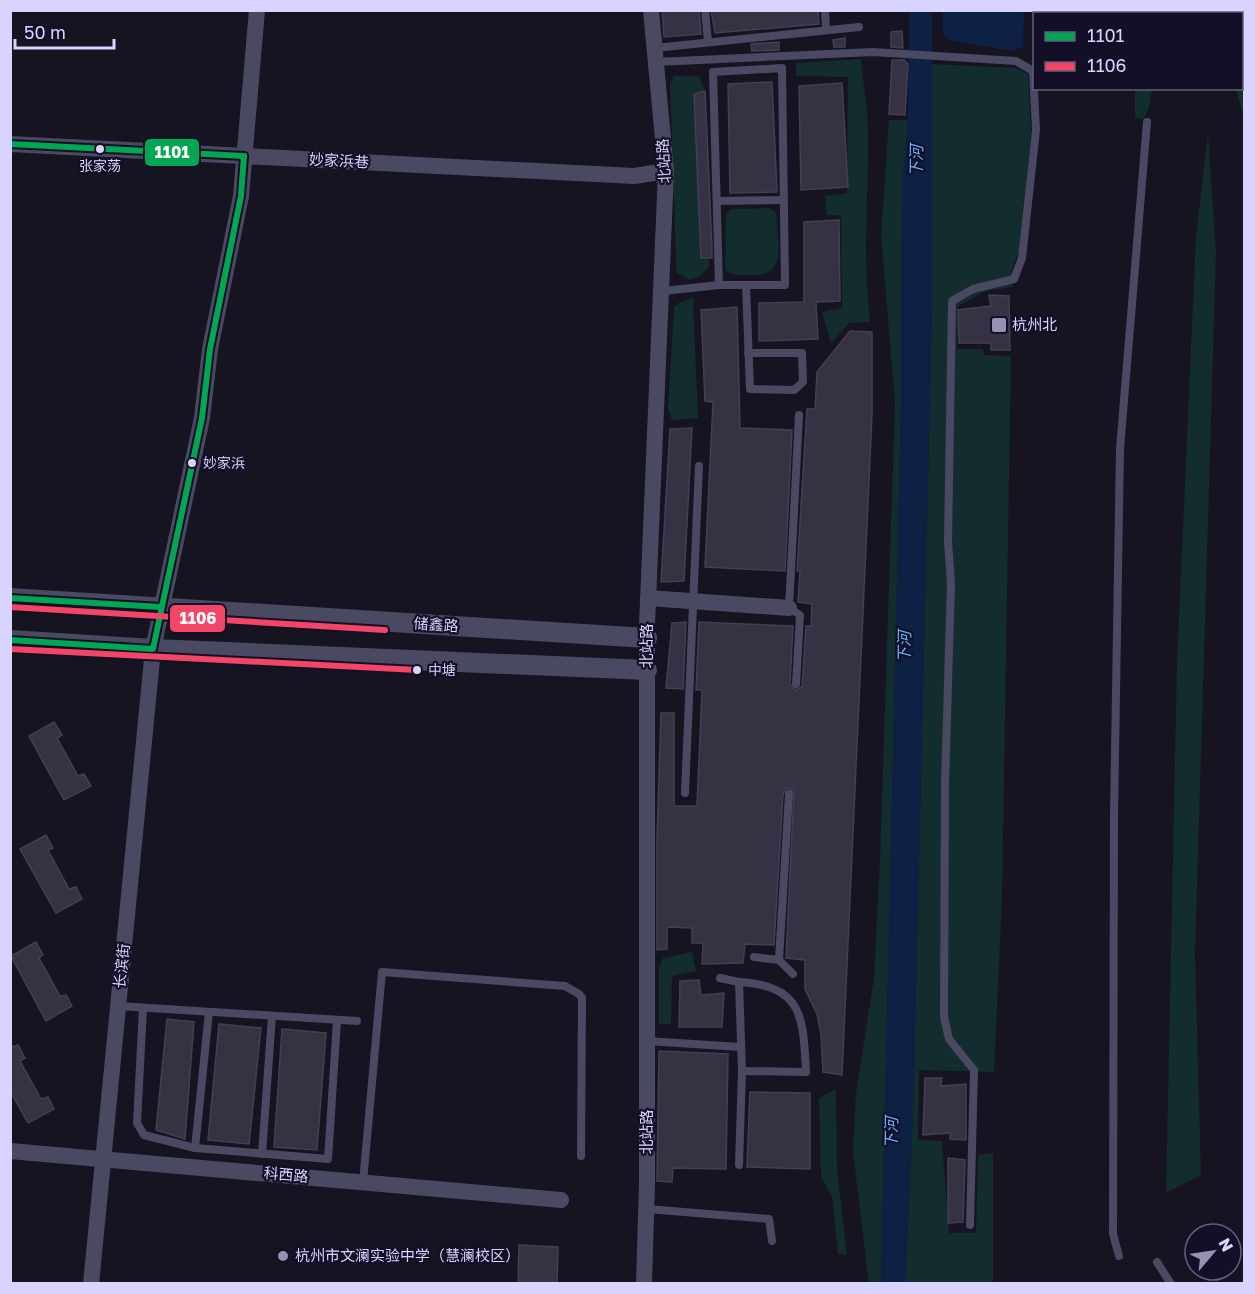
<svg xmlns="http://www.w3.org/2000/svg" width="1255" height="1294" font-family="'Golos Text','Noto Sans SC',sans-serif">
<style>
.green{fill:#132c2d}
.water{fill:#0d2144}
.building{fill:#343243;stroke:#433f54;stroke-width:1.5}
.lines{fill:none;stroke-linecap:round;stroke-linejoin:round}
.service{stroke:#4a4962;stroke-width:8}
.minor{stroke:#4a4962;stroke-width:16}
.tertiary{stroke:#4a4962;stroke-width:20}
.bus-1-casing{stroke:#130f26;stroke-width:10}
.bus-2-casing{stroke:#130f26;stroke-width:10}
.bus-1{stroke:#00a651;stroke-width:6}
.bus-2{stroke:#f34667;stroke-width:6}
.bus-dot{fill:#d9d4ff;stroke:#130f26;stroke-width:2}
.poi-dot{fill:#9591b1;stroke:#130f26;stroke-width:2}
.labels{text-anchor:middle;stroke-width:4.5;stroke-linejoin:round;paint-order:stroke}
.bus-label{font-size:14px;fill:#d9d4ff;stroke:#130f26;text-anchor:start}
.street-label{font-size:15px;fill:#d9d4ff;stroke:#130f26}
.poi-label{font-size:15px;fill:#d9d4ff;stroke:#130f26;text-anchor:start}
.water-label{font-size:16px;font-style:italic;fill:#62b6ff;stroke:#130f26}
.line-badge{stroke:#130f26;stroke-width:2}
.badge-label{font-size:16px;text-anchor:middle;font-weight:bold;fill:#fff}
</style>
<rect width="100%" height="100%" fill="#161421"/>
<!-- green -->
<g class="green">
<path d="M1205,11H1244V118L1236,89L1242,88V14L1206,13Z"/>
<path d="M861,59C863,84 868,109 868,133C869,199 862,255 870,322L849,323L831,344L822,312L842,308L841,215H827L825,196L847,193L848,77L796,76V63Z"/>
<path d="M931,64L1016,68L1028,74L1031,134L1019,251L1011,271L1013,287L986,291L958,306L957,349H983L984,355L1011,356L1002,898L994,1072L919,1070L918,1140L942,1141L949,1233H976L978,1155L993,1153V1283L905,1284L913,1113L932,305Z"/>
<path d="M674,76H699L705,91L709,267L700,276L690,280L677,273L676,259L670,84Z"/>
<path d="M1135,89H1152L1149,107L1144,119L1135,118Z"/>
<path d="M889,120H908L902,193L901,406L881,1283L869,1284L853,1152L856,1093L874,978L880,858L895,403L881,235Z"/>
<path d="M1208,133L1216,253L1195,954L1201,1175L1166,1193L1177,662L1196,236Z"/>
<path d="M769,208L776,213C777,239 789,277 752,275C742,275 733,276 725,270L726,214L731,209Z"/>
<path d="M693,298L698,418L672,420L668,408L674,307L680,302Z"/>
<path d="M692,952L696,971L672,976L671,1024H659V967L663,958Z"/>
<path d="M836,1089L837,1170L847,1255L838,1254L832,1196L821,1177L819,1098Z"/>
</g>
<!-- water -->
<g class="water">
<path d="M932,10V305L913,1113L905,1283L881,1284L901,406L902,193L908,120L909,11Z"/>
<path d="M943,11H1024L1023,47L1011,51L949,40L943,34Z"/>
</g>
<!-- building -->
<g class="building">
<path d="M662,10H699L701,34L664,37Z"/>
<path d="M711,10H818L819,24L715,33Z"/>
<path d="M902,31L903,48L891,47V32Z"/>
<path d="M845,38V47H834L833,40Z"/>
<path d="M779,42V50L752,51L751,44Z"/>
<path d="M892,60H904L908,64L905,115L889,114Z"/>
<path d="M772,82L777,192L730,193L728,84Z"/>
<path d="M842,83L848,187L801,190L799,86Z"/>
<path d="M705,91L712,248V258H701L694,94Z"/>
<path d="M839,220L840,301L816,302L818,339L759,341V303L804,302V222Z"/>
<path d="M989,295L1009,296L1010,350H991V343H959L958,310L991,306Z"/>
<path d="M737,307L740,428L792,430L785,571L705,567L713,402L705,401L701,310Z"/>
<path d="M850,331L872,332V414L842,1075L823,1072L821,1034L817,1014L805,989V960L786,958L794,791L787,788L783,794L774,945L745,944L743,963L702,964L703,943H692V928L667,927V949L657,950V840L661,713H674V806H697L702,690H696L699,622L793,626L790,684L795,690L802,687L806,626H811L812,604L798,602L800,572L797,571L807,409H815L817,372Z"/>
<path d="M692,428L684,581L661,582L670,429Z"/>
<path d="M686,622L683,689L666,688L672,623Z"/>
<path d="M54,722L62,735L57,738L78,776L84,774L91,786L64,800L29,736Z"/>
<path d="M46,835L53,848L48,850L69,889L76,887L82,899L56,913L20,849Z"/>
<path d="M36,942L43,955L39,958L60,996L66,995L72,1006L46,1021L11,956Z"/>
<path d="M699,980L701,995L724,993L722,1027H679L680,981Z"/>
<path d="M167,1019L194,1022L185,1139L156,1130Z"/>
<path d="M219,1024L261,1028L249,1144L208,1140Z"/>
<path d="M282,1029L326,1033L317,1150L274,1147Z"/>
<path d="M10,1043L13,1047L18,1045L25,1058L20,1061L41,1099L48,1097L54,1109L28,1123L10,1091Z"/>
<path d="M659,1051L728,1054L726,1169L673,1168L672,1182L657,1181Z"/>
<path d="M925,1078H942L941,1086L966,1084V1140L950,1139V1133L923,1135Z"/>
<path d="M750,1092L810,1093V1169L747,1167Z"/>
<path d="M948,1158L965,1160L963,1222L948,1223Z"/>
<path d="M519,1245L558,1247L557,1284H518Z"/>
</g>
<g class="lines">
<!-- service -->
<g class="service">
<path d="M705,10L708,42"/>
<path d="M825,10L826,30"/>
<path d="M655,48L859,27"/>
<path d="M656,62L873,52L1016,61L1033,71L1036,130L1022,258L1014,279L973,289L952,301L948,541L951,584L945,783L944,1017L949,1039L974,1070L970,1225"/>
<path d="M717,201L784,200"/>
<path d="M746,285L750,389L794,390L803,382L802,353H748"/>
<path d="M663,291L719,285H785L782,68L713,72L719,285"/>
<path d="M796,684L800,615L789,608L799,415"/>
<path d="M685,793L699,466"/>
<path d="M789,794L779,960L793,974"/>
<path d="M754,957L779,960"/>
<path d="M720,978L739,982"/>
<path d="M118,1006L357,1021"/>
<path d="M143,1008L137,1123L144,1135L195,1148L328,1159L337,1021"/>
<path d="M647,1041L740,1047"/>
<path d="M195,1148L209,1012"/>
<path d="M262,1154L272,1016"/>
<path d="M739,1165L742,1071L739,982C804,986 803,1018 806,1072L742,1071"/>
<path d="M363,1182L382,972L565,986L579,994L582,998L581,1156"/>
<path d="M647,1209L769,1219L772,1241"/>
<path d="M1119,1256L1113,1234L1114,815L1120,449L1147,122"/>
<path d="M1157,1262L1171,1284"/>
</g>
<!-- minor -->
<g class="minor">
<path d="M10,144L634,176L666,171"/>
<path d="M648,598L789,608"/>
<path d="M10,1151L561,1200"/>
<path d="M91,1284L153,649L202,418L210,349L241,196L257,10"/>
<path d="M644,1284L647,1184V625L666,171L651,10"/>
</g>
<!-- tertiary -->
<g class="tertiary">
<path d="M10,598L647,638"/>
<path d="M10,640L153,649L647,670"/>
</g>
<defs>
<g id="bus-1">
<path d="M10,144L244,156"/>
<path d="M10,598L161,607"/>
<path d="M10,640L153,649L202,418L210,349L241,196L244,156"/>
</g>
<g id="bus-2">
<path d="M10,607L385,630"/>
<path d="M10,649L417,670"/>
</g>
</defs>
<!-- bus-1 casing -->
<use href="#bus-1" class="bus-1-casing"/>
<!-- bus-2 casing -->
<use href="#bus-2" class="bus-2-casing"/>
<!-- bus-1 -->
<use href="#bus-1" class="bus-1"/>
<!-- bus-2 -->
<use href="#bus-2" class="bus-2"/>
</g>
<!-- markers -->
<g class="bus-dot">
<circle cx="100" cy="149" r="5"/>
<circle cx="192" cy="463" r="5"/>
<circle cx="417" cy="670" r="5"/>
</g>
<g class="poi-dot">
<rect x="991" y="317" width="16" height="16" rx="3"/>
<circle cx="283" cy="1256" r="6"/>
</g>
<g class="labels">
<!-- bus labels -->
<g class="bus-label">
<text x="100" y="171" text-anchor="middle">张家荡</text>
<text x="203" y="468">妙家浜</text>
<text x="428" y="675">中塘</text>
</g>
<!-- street labels -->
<g class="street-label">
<text transform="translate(339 161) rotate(3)" y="5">妙家浜巷</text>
<text transform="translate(664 161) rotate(-93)" y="5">北站路</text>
<text transform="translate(436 625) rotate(4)" y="5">储鑫路</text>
<text transform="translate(647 646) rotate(-90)" y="5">北站路</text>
<text transform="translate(122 966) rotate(-84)" y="5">长滨街</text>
<text transform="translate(647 1132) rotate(-90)" y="5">北站路</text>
<text transform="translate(286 1175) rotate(5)" y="5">科西路</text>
</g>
<!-- poi labels -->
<g class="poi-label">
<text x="1012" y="330">杭州北</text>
<text x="295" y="1261">杭州市文澜实验中学（慧澜校区）</text>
</g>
<!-- water labels -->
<g class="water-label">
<text transform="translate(916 161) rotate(-89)" y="6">下河</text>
<text transform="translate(904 647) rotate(-89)" y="6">下河</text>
<text transform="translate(891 1133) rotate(-89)" y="6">下河</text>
</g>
</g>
<g class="line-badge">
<rect x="144" y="138" width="56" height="29" rx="6" fill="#00a651"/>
<rect x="169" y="604" width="57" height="29" rx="6" fill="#f34667"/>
</g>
<g class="badge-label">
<text x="172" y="158">1101</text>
<text x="198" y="624">1106</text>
</g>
<!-- border -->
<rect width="1255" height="1294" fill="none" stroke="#d9d4ff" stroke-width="24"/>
<!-- legend -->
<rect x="1033" y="12" width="210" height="78" fill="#130f26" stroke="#625e7d" stroke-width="1.5"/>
<rect x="1045" y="32" width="30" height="9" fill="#00a651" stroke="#625e7d" stroke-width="1.5"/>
<text x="1087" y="42" font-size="18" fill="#d9d4ff">1101</text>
<rect x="1045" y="62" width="30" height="9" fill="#f34667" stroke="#625e7d" stroke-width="1.5"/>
<text x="1087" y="72" font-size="18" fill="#d9d4ff">1106</text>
<!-- north arrow -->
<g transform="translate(1213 1252) rotate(61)"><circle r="28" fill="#130f26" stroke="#625e7d" stroke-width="1.5"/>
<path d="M0-4.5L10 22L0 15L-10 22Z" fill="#9591b1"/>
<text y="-9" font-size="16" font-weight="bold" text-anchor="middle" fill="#d9d4ff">N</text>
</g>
<!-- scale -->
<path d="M15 39v9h99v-9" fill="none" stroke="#d9d4ff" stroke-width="3"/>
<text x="24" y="39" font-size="18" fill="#d9d4ff" stroke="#130f26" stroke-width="4.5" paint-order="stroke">50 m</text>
</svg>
